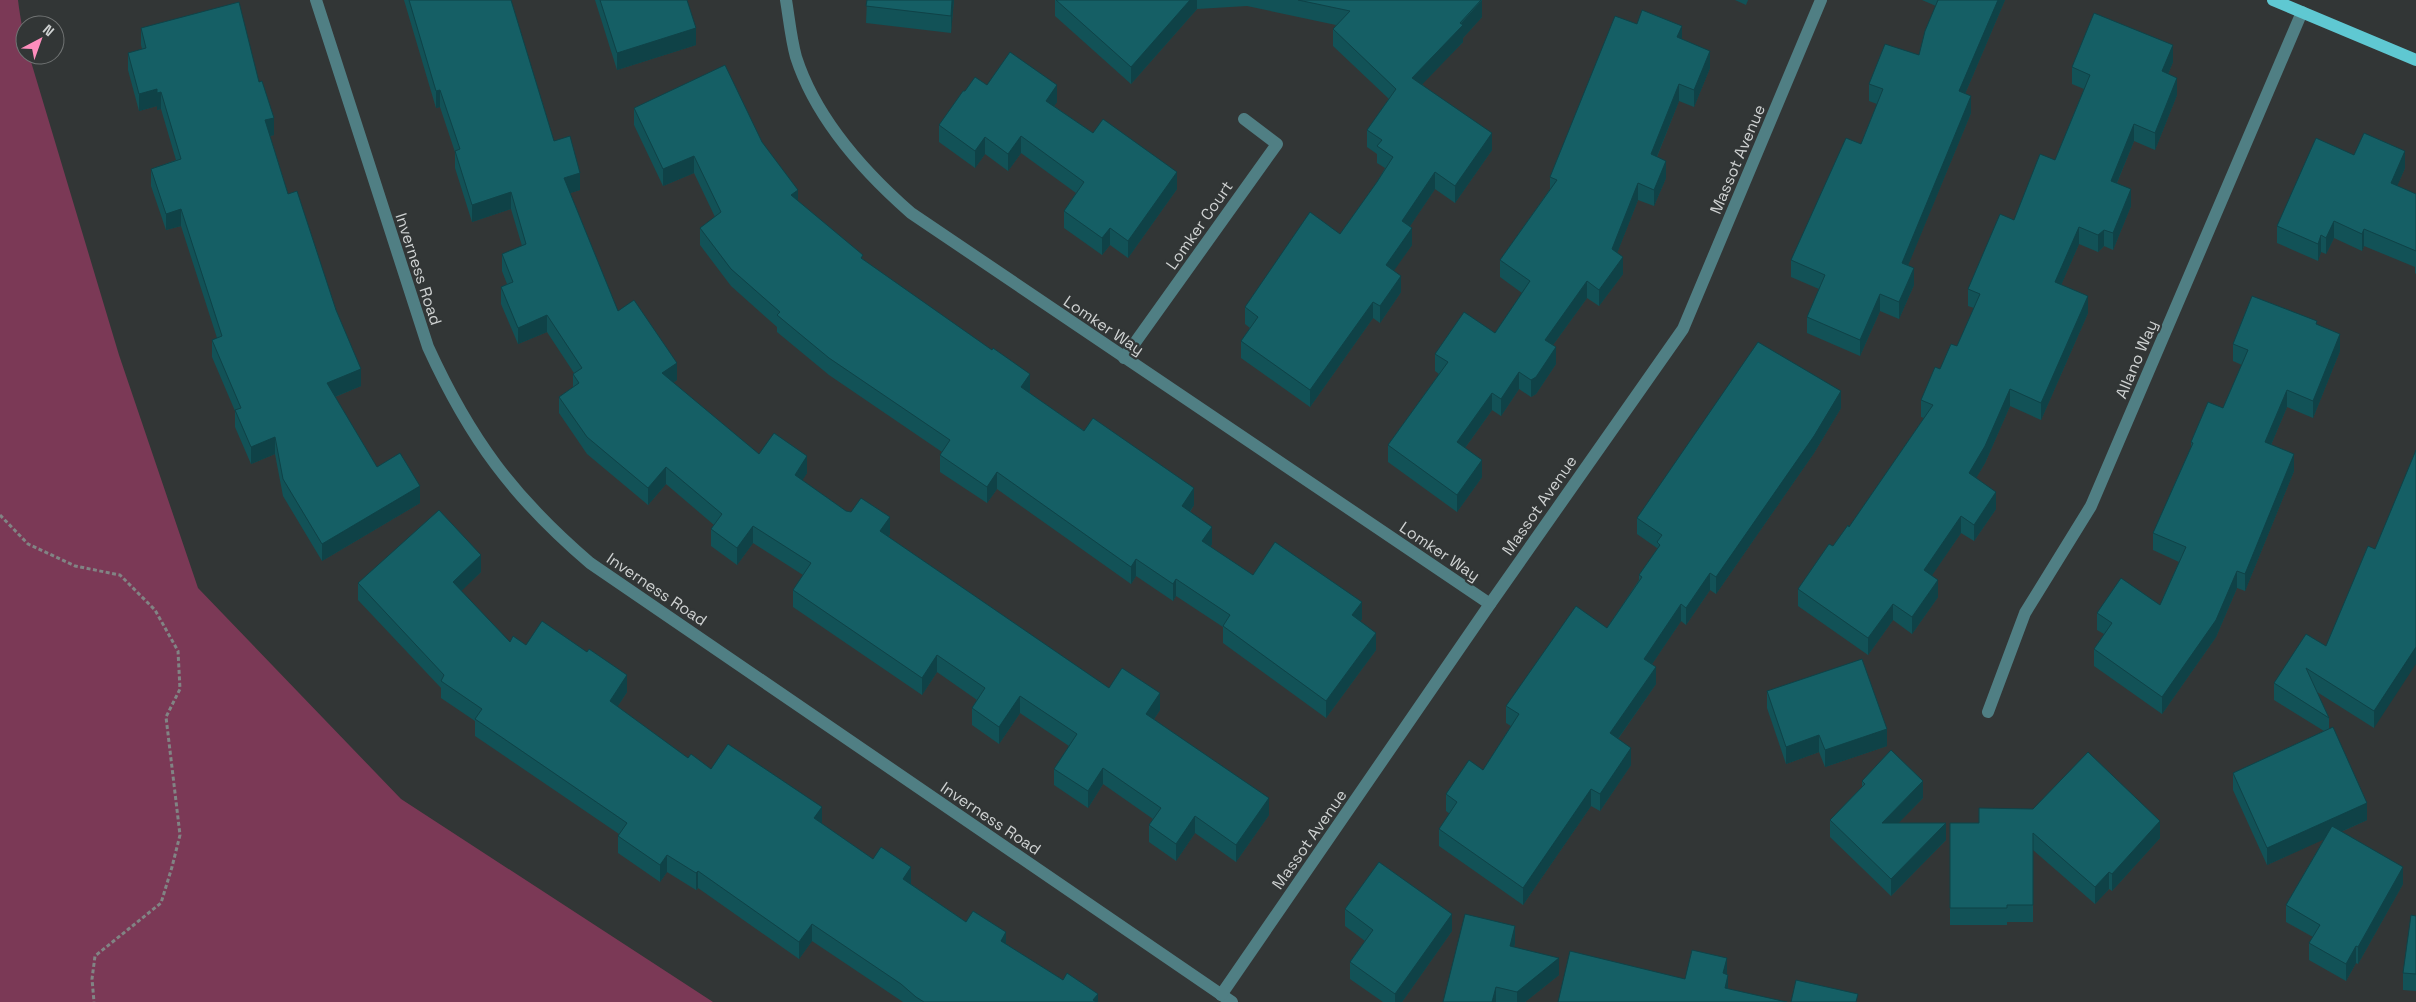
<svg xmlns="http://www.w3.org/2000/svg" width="2416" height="1002" font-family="'Space Grotesk',sans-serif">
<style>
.green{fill:#7b3956}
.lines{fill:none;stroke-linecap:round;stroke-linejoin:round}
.path{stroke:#818484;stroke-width:3;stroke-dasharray:4 2.5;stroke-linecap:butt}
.minor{stroke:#507f84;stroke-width:12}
.major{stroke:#5fc8d2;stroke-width:12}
.wall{fill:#125257}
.shaded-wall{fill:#0f4247}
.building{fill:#155f65;stroke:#0f4247}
.labels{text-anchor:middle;stroke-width:4.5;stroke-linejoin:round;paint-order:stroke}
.street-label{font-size:16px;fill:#cfd2d2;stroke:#323636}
</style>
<rect width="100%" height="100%" fill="#323636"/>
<!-- green -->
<path class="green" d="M0,0H18C20,19 25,37 25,55H29L119,355L198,588L401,799L713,1002H0Z"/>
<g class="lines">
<!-- path -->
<path class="path" d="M0,515L28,544L75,566L120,575L155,610L178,651L180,689L166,717L180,835L172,867L161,903L95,956L92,979L94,1002"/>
<!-- minor -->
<g class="minor">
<path d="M316,0L428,347C470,439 513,497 590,563L1232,1002"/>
<path d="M786,0C789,18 791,39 796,57C816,119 863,171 911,213L1490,604"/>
<path d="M1124,358L1277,144L1244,119"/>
<path d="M1988,712L2025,613L2091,506L2302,12"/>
<path d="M1221,995L1490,604L1683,329L1821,0"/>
</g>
<!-- major -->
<path class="major" d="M2273,0L2416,60"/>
</g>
<!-- wall -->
<g class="wall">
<path d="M404,0H511L554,141L580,190L570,193L618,311L677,380L673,383L759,454L807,473L802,480L846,511L890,534L888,537L1109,688L1160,710L1154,719L1269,815L1236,862L1195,833L1176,861L1149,842V825L1153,819L1103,784L1088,808L1054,785V769L1069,746L1020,713L999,744L972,725V708L977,700L937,672L922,695L793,607V590L803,575L753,543L737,565L711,546V529L714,525L666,484L648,505L587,454L559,413V397L573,387V374L574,373L547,332L518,344L501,304V287L507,284L502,271V254L522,246L511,209L472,222L455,168V152L440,107L436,108Z"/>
<path d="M595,0H687L696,45L617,70Z"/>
<path d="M867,0H954L951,33L866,23Z"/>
<path d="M1055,0H1482V17L1463,38V42L1422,84L1492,150L1455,203L1435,189L1410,226L1412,245L1394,270L1401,292L1380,323L1373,318L1310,407L1241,358V341L1250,328L1245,324V307L1340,234L1377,182L1385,168L1377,163V154L1367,147V130L1389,99L1333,46V29L1336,25L1247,6L1197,9L1131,84L1055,16Z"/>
<path d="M1735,0H1748L1746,5Z"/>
<path d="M1922,0H2005L1965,94L1971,113L1908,265L1914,285L1899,319L1880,311L1860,356L1807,333V317L1819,289L1791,277V260L1861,144L1877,104L1869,101V84L1919,55L1936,6Z"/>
<path d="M1637,24L1682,39L1710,68L1694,107L1679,101L1657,157L1666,178L1654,206L1638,200L1617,253L1623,274L1599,306L1587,298L1553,345L1556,364L1536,394L1531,397L1519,389L1501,416L1492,410L1465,448L1482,477L1457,512L1388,462V445L1439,374L1435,371V354L1495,333L1522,293L1500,277V260L1550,189V177Z"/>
<path d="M141,28L259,82L274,135L270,136L288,194L361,386L335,397L377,467L420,503L322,561L283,496L275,454L251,464L235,427V411L212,357V340L217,338L181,226L166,230L151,186V169L176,160L161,109L157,110V106L139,111L128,70V53L142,49L141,45Z"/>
<path d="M2173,62L2168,74L2177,95L2155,150L2134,141L2117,183L2131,206L2113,250L2104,246L2098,252L2079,244L2061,285L2088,313L2041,420L2010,406L1985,463L1976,478L1996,509L1974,541L1961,533L1932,575L1938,597L1912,634L1893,620L1868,655L1798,606V589L1849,527L1924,418L1921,417V400L1940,369L1957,346L1974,308L1968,306V289L2014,220L2055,160L2084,89L2072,84V67Z"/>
<path d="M987,85L1057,102L1054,106L1093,133L1177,189L1128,258L1110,245L1102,255L1064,228V211L1076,193L1021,153L1008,171L985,154L975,168L939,142V125L965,91Z"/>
<path d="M634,108L762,142L798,201L863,259L1030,391L1029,393L1194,505L1190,512L1212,544L1210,547L1253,575L1362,619L1360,621L1376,650L1326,718L1223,643V627L1176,596L1173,601L1136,576L1131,584L997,489L987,503L940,472V455L942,452L829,375L777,332V327L731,286L700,245V228L715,217L694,173L663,186L634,125Z"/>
<path d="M2354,155L2405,168L2397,186L2416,194V274L2415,273V267L2364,246L2362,251L2334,238L2326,254L2321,252L2318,261L2277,243V226Z"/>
<path d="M2317,324L2340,351L2313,418L2287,407L2271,445L2294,471L2245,591L2237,588L2216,637L2162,714L2094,666V649L2104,634L2097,630V613L2160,605L2179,562L2153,550V533L2191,447V442L2223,408L2242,365L2233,361V344Z"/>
<path d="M1841,408L1814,453L1716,594L1710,590L1686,625L1681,621L1652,664L1656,684L1618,739L1631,765L1600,811L1591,806L1523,905L1439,846V829L1450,814L1446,811V794L1483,770L1511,726L1506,723V706L1607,628L1639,580V575L1657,550V548L1637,534V518Z"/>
<path d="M2375,549L2374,728L2317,692L2329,718V729L2367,820L2341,832L2403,884L2358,964L2356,963L2346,981L2309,960V943L2313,937L2286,922V905L2324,839L2267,865L2233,790V773L2324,731L2274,700V683L2326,646Z"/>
<path d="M481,572L461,591L510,642L526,645L627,692L617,707L688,758L711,769L822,824L873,859L911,884L966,922L1006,944L1098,1002H903L812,941L799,959L698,888L696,890L667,872L660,882L618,853V836L619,834L475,736V721L441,698V688L358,600V583Z"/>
<path d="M1767,691L1887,746L1825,767L1819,752L1786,764L1767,708Z"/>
<path d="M1862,781L1923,798L1898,823L1946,840L1891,896L1830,837V820L1862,787Z"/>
<path d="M1950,823L2160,838L2112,891L2109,889L2095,904L2033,850V922H2007V925H1950Z"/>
<path d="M1345,909L1452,931L1402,1002H1383L1350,979V962L1365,941L1345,926Z"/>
<path d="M2416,916V991L2403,990V973Z"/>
<path d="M1515,943L1514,947L1559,975L1525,1002H1443Z"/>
</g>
<!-- shaded-wall -->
<g class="shaded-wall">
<path d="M952,0H954L951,33V16Z"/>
<path d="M1190,0H1197V9L1131,84V67Z"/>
<path d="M1482,0V17L1463,38V42L1412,95V78Z"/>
<path d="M1998,0H2005L1959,108V91Z"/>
<path d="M1682,26V43L1677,37Z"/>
<path d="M696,28V45L617,70V53Z"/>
<path d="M2173,45V62L2162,88V71Z"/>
<path d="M1710,51V68L1694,107V90Z"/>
<path d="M2177,78V95L2155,150V133Z"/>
<path d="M1679,84V101L1651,171V154Z"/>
<path d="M1057,85V102L1046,118V101Z"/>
<path d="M157,89V106L139,111V94Z"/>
<path d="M440,90V107L436,108V91Z"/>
<path d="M161,92V109L157,110V93Z"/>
<path d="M1971,96V113L1902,280V263Z"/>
<path d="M274,118V135L265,137V120Z"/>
<path d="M2134,124V141L2111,197V181Z"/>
<path d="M1492,133V150L1455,203V186Z"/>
<path d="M1021,136V153L1008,171V154Z"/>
<path d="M985,137V154L975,168V151Z"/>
<path d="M2405,151V168L2391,200V183Z"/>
<path d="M694,156V173L663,186V169Z"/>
<path d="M1666,161V178L1654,206V190Z"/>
<path d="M1177,172V189L1128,258V241Z"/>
<path d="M1435,172V189L1402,238V221Z"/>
<path d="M580,173V190L564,195V178Z"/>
<path d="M1638,183V200L1612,266V249Z"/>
<path d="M2131,189V206L2113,250V233Z"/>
<path d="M798,190V207L791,195Z"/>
<path d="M511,192V209L472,222V205Z"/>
<path d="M181,209V226L166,230V214Z"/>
<path d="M2334,221V238L2326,254V238Z"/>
<path d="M2079,227V244L2055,299V282Z"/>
<path d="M1110,228V245L1102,255V238Z"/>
<path d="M1412,228V245L1386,282V265Z"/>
<path d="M2364,229V246L2362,251V234Z"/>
<path d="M2104,230V246L2098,252V235Z"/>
<path d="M2321,235V252L2318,261V244Z"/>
<path d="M1623,257V274L1599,306V290Z"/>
<path d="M1914,268V285L1899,319V302Z"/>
<path d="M1401,276V292L1380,323V306Z"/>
<path d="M1587,281V298L1545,356V340Z"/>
<path d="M1880,294V311L1860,356V340Z"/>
<path d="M2088,296V313L2041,420V403Z"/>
<path d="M1373,302V318L1310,407V390Z"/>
<path d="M547,315V332L518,344V328Z"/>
<path d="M2340,334V351L2313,418V401Z"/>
<path d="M1556,347V364L1536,394L1531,397V380Z"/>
<path d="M677,363V380L662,390V373Z"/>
<path d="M361,369V386L327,400V383Z"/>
<path d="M1519,372V389L1501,416V399Z"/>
<path d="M1030,374V391L1021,404V387Z"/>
<path d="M2010,389V406L1985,463L1969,490V473Z"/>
<path d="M2287,390V407L2265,459V442Z"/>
<path d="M1841,391V408L1814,453L1716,594V577Z"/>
<path d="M1492,393V410L1457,459V442Z"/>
<path d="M275,437V454L251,464V447Z"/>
<path d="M2294,454V471L2245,591V574Z"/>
<path d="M807,456V473L795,492V475Z"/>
<path d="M1482,460V477L1457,512V495Z"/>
<path d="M666,467V484L648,505V488Z"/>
<path d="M997,472V489L987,503V487Z"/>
<path d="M420,486V503L322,561V544Z"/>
<path d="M1194,488V505L1182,523V506Z"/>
<path d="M1996,492V509L1974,541V525Z"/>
<path d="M1961,516V533L1924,587V570Z"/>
<path d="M890,517V534L880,548V531Z"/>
<path d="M753,526V543L737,565V548Z"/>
<path d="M1212,527V544L1202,558V541Z"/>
<path d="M481,555V572L453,599V582Z"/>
<path d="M1136,559V576L1131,584V567Z"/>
<path d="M2237,571V588L2216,637L2162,714V697Z"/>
<path d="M1710,573V590L1686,625V608Z"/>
<path d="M1176,579V596L1173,601V584Z"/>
<path d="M1938,580V597L1912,634V617Z"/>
<path d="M1362,602V619L1352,632V615Z"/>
<path d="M1681,604V621L1644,676V659Z"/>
<path d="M1893,604V620L1868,655V638Z"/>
<path d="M1376,633V650L1326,718V701Z"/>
<path d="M2416,647V664L2374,728V711Z"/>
<path d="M937,655V672L922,695V678Z"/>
<path d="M1656,667V684L1610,750V733Z"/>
<path d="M627,675V692L610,718V701Z"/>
<path d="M1160,693V710L1146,731V714Z"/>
<path d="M1020,696V713L999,744V727Z"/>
<path d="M1887,729V746L1825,767V750Z"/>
<path d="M1819,735V752L1786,764V747Z"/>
<path d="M1631,748V765L1600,811V794Z"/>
<path d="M1103,768V784L1088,808V791Z"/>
<path d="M1923,781V798L1882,840V823Z"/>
<path d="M1591,789V806L1523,905V888Z"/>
<path d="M1269,798V815L1236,862V845Z"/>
<path d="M2367,803V820L2267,865V848Z"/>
<path d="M822,807V824L814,818Z"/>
<path d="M1195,816V833L1176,861V844Z"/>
<path d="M2160,821V838L2112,891V874Z"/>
<path d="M1946,823V840L1891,896V879Z"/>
<path d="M667,855V872L660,882V865Z"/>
<path d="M911,867V884L903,896V879Z"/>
<path d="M2403,867V884L2358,964V947Z"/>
<path d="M698,871V888L696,890V873Z"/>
<path d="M2109,872V889L2095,904V887Z"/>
<path d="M1452,914V931L1402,1002H1395V994Z"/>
<path d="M812,924V941L799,959V942Z"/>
<path d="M1515,926V943L1510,962V946Z"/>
<path d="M1006,932V949L1001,941Z"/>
<path d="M2356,946V963L2346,981V964Z"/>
<path d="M1559,958V975L1525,1002H1517V992Z"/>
<path d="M1727,958V975L1723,973Z"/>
<path d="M1728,975V992L1725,988Z"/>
<path d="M1496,987V1002H1492Z"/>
<path d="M1098,994V1002H1093V1000Z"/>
</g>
<!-- building -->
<g class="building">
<path d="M409,0H511L554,141L570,136L580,173L564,178L618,311L634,300L677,363L662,373L759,454L774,433L807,456L795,475L846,511L851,512L861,498L890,517L880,531L1109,688L1122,668L1160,693L1146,714L1269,798L1236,845L1195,816L1176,844L1149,825L1161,808L1103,768L1088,791L1054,769L1077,734L1020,696L999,727L972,708L985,688L937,655L922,678L793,590L811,563L753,526L737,548L711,529L722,514L666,467L648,488L587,437L559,397L579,383L573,374L582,368L547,315L518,328L501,287L513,282L502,254L526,244L511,192L472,205L455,151L460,149L440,90L436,91Z"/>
<path d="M600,0H687L696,28L617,53Z"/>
<path d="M867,0H952L951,16L866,6Z"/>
<path d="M1056,0H1190L1131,67Z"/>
<path d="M1298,0H1481L1460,23L1463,25L1412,78L1492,133L1455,186L1435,172L1402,221L1412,228L1386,265L1401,276L1380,306L1373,302L1310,390L1241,341L1258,317L1245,307L1310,212L1340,234L1377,182L1393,157L1377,146L1382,140L1367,130L1396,89L1333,29L1350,11Z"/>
<path d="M1938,0H1998L1959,91L1971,96L1902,263L1914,268L1899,302L1880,294L1860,340L1807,317L1825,275L1791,260L1846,138L1861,144L1883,89L1869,84L1885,44L1919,55L1925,31Z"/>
<path d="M239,2L259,82L262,81L274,118L265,120L288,194L297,191L336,310L361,369L327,383L377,467L400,453L420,486L322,544L283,479L275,437L251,447L235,410L241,408L212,340L222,336L181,209L166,214L151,169L181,159L161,92L157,93V89L139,94L128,53L146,48L141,28Z"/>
<path d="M1642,10L1682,26L1677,37L1710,51L1694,90L1679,84L1651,154L1666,161L1654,190L1638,183L1612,249L1623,257L1599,290L1587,281L1545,340L1556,347L1536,377L1531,380L1519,372L1501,399L1492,393L1457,442L1482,460L1457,495L1388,445L1448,362L1435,354L1464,312L1495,333L1530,281L1500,260L1557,180L1550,177L1615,16L1637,24Z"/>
<path d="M2094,13L2173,45L2162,71L2177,78L2155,133L2134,124L2111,181L2131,189L2113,233L2104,230L2098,235L2079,227L2055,282L2088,296L2041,403L2010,389L1985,446L1969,473L1996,492L1974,525L1961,516L1924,570L1938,580L1912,617L1893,604L1868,638L1798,589L1829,544L1833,546L1848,525L1849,527L1933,405L1921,400L1935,367L1940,369L1951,344L1957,346L1980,294L1968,289L2000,214L2014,220L2040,154L2055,160L2090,75L2072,67Z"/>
<path d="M1010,52L1057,85L1046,101L1093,133L1103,119L1177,172L1128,241L1110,228L1102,238L1064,211L1084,182L1021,136L1008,154L985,137L975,151L939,125L963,91H965L975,77L987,85Z"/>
<path d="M725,65L762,142L798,190L791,195L863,255L861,258L992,350L993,348L1030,374L1021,387L1084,431L1093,418L1194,488L1182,506L1212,527L1202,541L1253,575L1275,542L1362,602L1352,615L1376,633L1326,701L1223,626L1230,615L1176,579L1173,584L1136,559L1131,567L997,472L987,487L940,455L950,440L829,358L777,315L780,312L731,269L700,228L721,212L694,156L663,169L634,108Z"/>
<path d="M2364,133L2405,151L2391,183L2416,194V251L2364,229L2362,234L2334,221L2326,238L2321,235L2318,244L2277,226L2316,138L2354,155Z"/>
<path d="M2252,296L2317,321L2316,324L2340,334L2313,401L2287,390L2265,442L2294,454L2245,574L2237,571L2216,620L2162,697L2094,649L2112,623L2097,613L2121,578L2160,605L2186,547L2153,533L2193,443L2191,442L2208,402L2223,408L2248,350L2233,344Z"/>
<path d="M1758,342L1841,391L1814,436L1716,577L1710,573L1686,608L1681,604L1644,659L1656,667L1610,733L1631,748L1600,794L1591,789L1523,888L1439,829L1457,802L1446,794L1469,760L1483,770L1519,714L1506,706L1576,606L1607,628L1642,577L1639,575L1660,545L1657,542L1662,535L1637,518Z"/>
<path d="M2416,450V647L2374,711L2306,668L2329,718L2274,683L2306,634L2326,646L2368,546L2375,549Z"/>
<path d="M439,510L481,555L453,582L510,642L513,636L526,645L542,621L587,652L589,649L627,675L610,701L688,758L691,754L711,769L728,744L822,807L814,818L873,859L881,847L911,867L903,879L966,922L973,911L1006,932L1001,941L1063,980L1067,973L1098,994L1093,1000L1096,1002H924L916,997L901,984L812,924L799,942L698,871L696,873L667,855L660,865L618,836L627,823L475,719L482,709L441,681L444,675L358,583Z"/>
<path d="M1862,659L1887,729L1825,750L1819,735L1786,747L1767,691Z"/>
<path d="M2333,727L2367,803L2267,848L2233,773Z"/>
<path d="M1891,750L1923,781L1882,823H1946L1891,879L1830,820L1865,784L1862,781Z"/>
<path d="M2088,752L2160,821L2112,874L2109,872L2095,887L2033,833V905H2007V908H1950V823H1979V808L2033,809Z"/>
<path d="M2332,826L2403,867L2358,947L2356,946L2346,964L2309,943L2320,925L2286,905Z"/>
<path d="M1379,862L1452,914L1395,994L1350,962L1373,930L1345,909Z"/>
<path d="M1465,914L1515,926L1510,946L1559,958L1517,992L1496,987L1492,1002H1443Z"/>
<path d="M2411,915L2416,916V974L2403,973Z"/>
<path d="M1692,950L1727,958L1723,973L1728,975L1725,988L1787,1002H1558L1570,951L1685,979Z"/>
<path d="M1796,980L1858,994L1856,1002H1791Z"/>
</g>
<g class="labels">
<!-- street labels -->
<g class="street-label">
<text transform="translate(1737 159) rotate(-67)" y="6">Massot Avenue</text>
<text transform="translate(1199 225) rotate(-55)" y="6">Lomker Court</text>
<text transform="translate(419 269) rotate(72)" y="6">Inverness Road</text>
<text transform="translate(1104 325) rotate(34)" y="6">Lomker Way</text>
<text transform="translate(2136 359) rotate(-67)" y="6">Allano Way</text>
<text transform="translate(1539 505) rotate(-55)" y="6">Massot Avenue</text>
<text transform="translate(1440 551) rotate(34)" y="6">Lomker Way</text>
<text transform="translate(657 589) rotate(34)" y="6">Inverness Road</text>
<text transform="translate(991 818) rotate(34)" y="6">Inverness Road</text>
<text transform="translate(1309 839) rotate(-55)" y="6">Massot Avenue</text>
</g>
</g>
<!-- north arrow -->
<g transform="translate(40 40) rotate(41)"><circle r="24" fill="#323636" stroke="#717474"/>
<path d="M0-4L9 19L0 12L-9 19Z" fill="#fe8ebd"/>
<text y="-8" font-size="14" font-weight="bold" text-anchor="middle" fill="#cfd2d2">N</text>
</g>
</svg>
